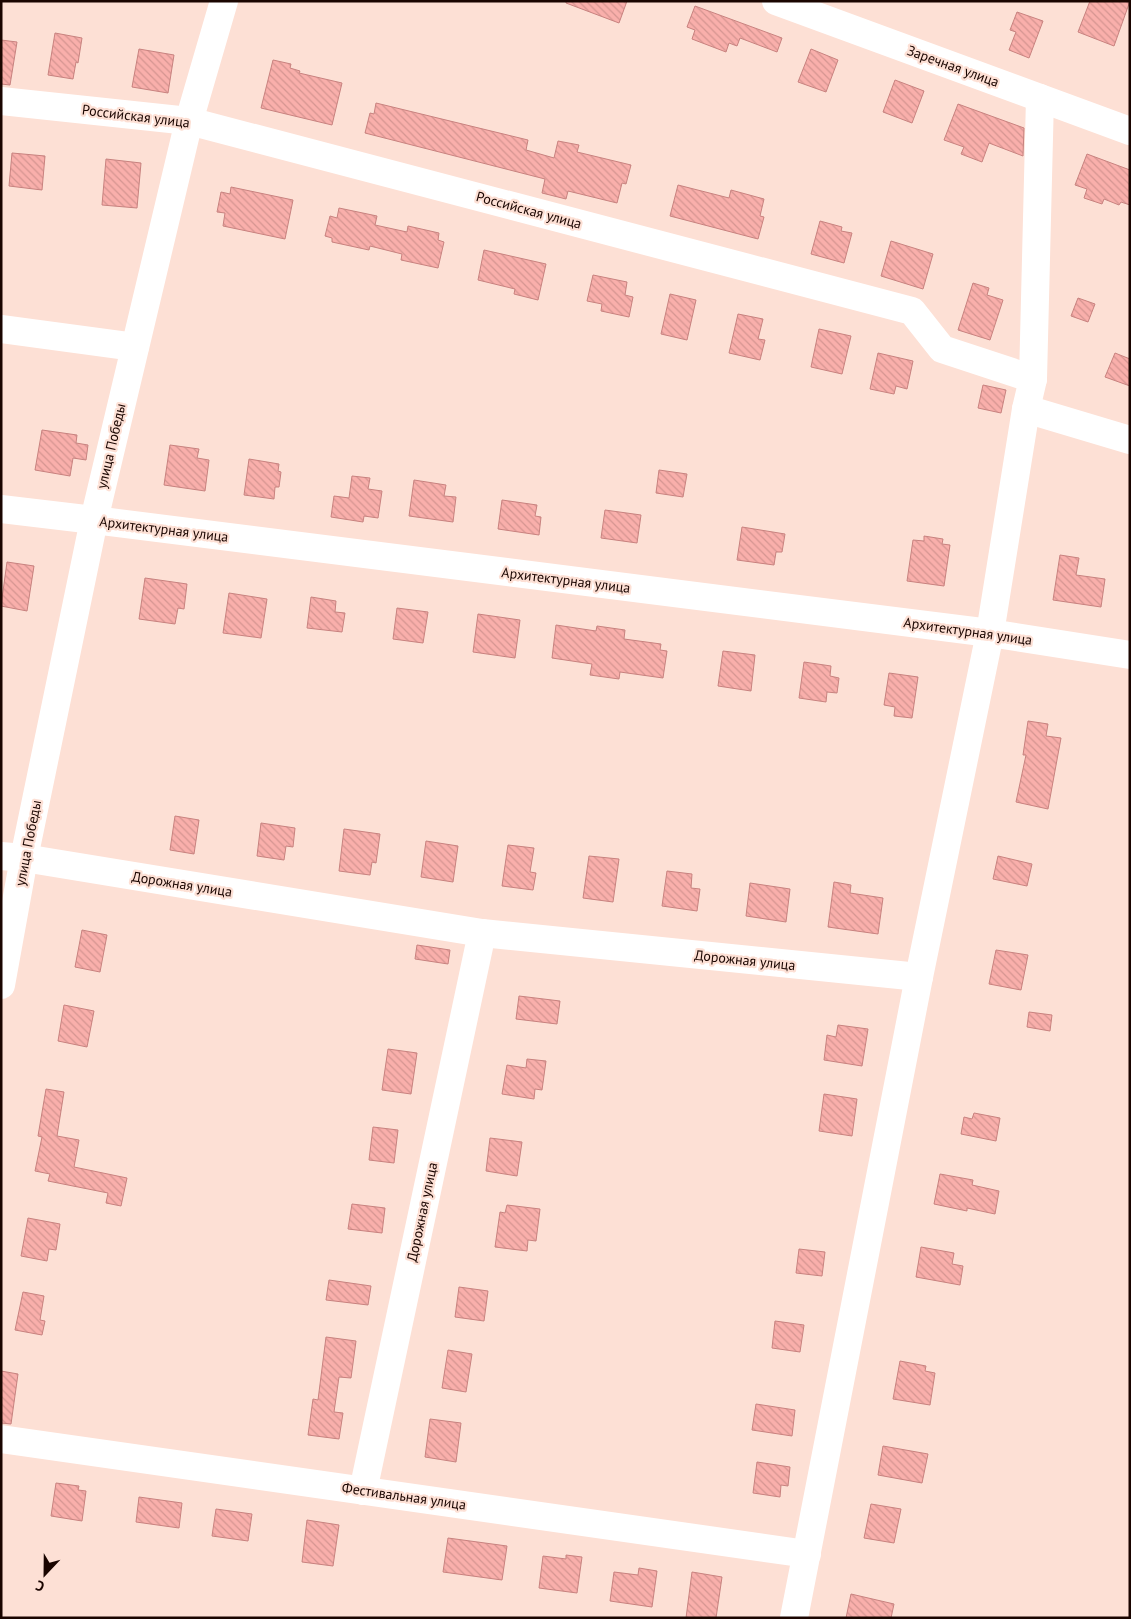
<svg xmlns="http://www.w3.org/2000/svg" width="1131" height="1619" font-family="'PT Sans',sans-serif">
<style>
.building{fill:url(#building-back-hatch);stroke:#c8827f}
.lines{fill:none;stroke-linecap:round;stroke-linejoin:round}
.minor{stroke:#fff;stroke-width:28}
.labels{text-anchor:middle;stroke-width:4.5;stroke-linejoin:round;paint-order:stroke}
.street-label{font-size:14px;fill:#1a0500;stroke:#fde0d5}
</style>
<defs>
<pattern id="building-back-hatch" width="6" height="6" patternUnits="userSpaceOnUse" patternTransform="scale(1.25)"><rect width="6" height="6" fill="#f9afab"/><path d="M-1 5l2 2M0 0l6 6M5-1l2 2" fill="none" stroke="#d59591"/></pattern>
</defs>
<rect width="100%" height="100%" fill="#fde0d5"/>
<!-- building -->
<g class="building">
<path d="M566,1H627L619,23L566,3Z"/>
<path d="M1090,1H1130L1114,46L1078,32Z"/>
<path d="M695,6L782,38L777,52L740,38L737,46L729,43L726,52L692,39L695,30L687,27Z"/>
<path d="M1017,12L1043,21L1029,58L1009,50L1016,32L1010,30Z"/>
<path d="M55,33L82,38L78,63L76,62L73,79L48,75Z"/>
<path d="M1,40L17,42L10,85L1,84Z"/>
<path d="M139,49L174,55L168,93L132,87Z"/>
<path d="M811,49L838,60L826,92L798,82Z"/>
<path d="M273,60L291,64L290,68L300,71L299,73L342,83L332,125L261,108Z"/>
<path d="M895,80L924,91L912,123L883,112Z"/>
<path d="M376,103L528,140L526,150L554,158L558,141L579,145L577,152L631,165L626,184L622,183L617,203L568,191L566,199L542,193L545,179L365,133L370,113L374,114Z"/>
<path d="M958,104L1024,128L1023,156L989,143L982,162L961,154L964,147L944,140Z"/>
<path d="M12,153L45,156L42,190L9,186Z"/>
<path d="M1087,154L1130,170V205L1121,202L1119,205L1104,199L1102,204L1084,198L1087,189L1075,185Z"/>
<path d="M106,159L141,163L137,208L102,205Z"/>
<path d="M678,185L729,198L731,190L764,199L760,216L764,217L758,239L670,216Z"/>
<path d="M231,187L293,200L285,239L223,226L225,213L217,212L221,192L230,194Z"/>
<path d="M339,208L377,216L375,225L407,232L408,226L439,233L438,240L444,242L438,268L401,260L402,254L370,246L369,250L332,242V238L325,236L330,216L337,218Z"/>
<path d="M820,221L842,227L841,231L852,233L844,263L811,254Z"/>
<path d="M891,241L933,254L923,289L881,276Z"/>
<path d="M484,250L546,264L538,300L514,294L515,289L478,280Z"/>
<path d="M593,275L627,282L625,295L633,297L629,317L601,311L602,304L587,301Z"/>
<path d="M973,283L989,288L987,295L1003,300L990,340L958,330Z"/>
<path d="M670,294L696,300L687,340L661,334Z"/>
<path d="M1078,298L1095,304L1088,322L1071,316Z"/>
<path d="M738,314L763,319L758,339L765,340L760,360L729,353Z"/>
<path d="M819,329L851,336L842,374L811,367Z"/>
<path d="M878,353L913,361L907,389L896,386L894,394L870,389Z"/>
<path d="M1115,353L1130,359V386L1105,377Z"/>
<path d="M983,385L1006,390L1001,413L978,408Z"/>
<path d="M42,430L77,435L76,443L88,445L86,460L73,458L70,476L35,470Z"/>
<path d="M170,445L199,449L197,458L209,460L205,491L164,485Z"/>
<path d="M249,459L279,464L278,471L281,472L279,487H275L274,499L244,495Z"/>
<path d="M659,470L687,474L683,497L656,493Z"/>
<path d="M352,476L370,478L368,489L382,491L378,518L364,516L363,522L331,517L334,496L349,498Z"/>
<path d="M414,480L446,485L444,496L456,497L453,522L409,516Z"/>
<path d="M502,500L537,505L535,516L541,517L539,535L498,529Z"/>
<path d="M605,510L641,515L637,543L601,538Z"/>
<path d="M742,527L785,534L782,552H776L774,565L737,560Z"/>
<path d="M924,536L943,539L942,544L950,545L944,586L907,581L913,540L924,541Z"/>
<path d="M1060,555L1079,558L1076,575L1105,579L1101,607L1053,600Z"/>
<path d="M7,562L34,566L27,611L1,606Z"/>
<path d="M145,578L187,584L184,609L178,608L175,624L139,619Z"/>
<path d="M229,593L267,599L261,638L223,633Z"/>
<path d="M311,597L336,601L335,612L345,613L342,632L307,628Z"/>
<path d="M397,608L428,612L423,643L393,639Z"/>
<path d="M478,614L520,620L515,658L473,652Z"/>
<path d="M556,625L596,631L597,626L625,630L624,639L661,644L660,650L667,651L663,678L620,672L619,679L590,675L592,664L552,658Z"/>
<path d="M723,651L755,655L751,691L718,686Z"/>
<path d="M804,662L831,666L830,676L839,678L837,693L827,692L826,702L799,698Z"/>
<path d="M889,673L918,677L912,718L894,716L895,707L884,705Z"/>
<path d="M1028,721L1048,724L1046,736L1061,738L1048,809L1016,802L1026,755H1023Z"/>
<path d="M175,816L199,820L194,854L170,850Z"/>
<path d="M261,823L295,828L293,847L286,846L284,860L257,856Z"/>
<path d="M344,829L380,834L376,863L372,862L370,875L339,871Z"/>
<path d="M426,841L458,846L453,882L421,877Z"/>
<path d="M508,845L534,848L530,872L536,873L533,890L502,886Z"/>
<path d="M589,856L619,859L613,902L583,898Z"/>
<path d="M998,856L1032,864L1027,886L993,879Z"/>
<path d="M667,871L692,874L691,888L700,889L697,911L662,906Z"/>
<path d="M834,882L851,885L850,893L883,898L878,934L828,927Z"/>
<path d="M750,883L790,889L786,922L746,916Z"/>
<path d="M82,930L107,935L100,972L75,967Z"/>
<path d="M417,945L450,950L448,964L415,959Z"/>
<path d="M996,950L1028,955L1021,990L989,984Z"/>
<path d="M519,996L560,1001L557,1024L516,1019Z"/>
<path d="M64,1005L94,1011L87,1047L58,1041Z"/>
<path d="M1029,1012L1052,1015L1050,1031L1027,1027Z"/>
<path d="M838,1025L868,1029L862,1066L824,1060L827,1035L836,1037Z"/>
<path d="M388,1049L417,1053L411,1094L382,1090Z"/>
<path d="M527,1059L546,1061L542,1090L535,1089L534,1099L502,1094L507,1065L526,1068Z"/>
<path d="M46,1089L64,1092L57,1136L79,1140L74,1167L127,1178L121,1206L106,1203L108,1193L48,1181L50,1174L35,1171L42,1137L38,1136Z"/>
<path d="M824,1094L857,1099L852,1136L819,1131Z"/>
<path d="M974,1113L1000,1118L996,1141L961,1134L964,1117L972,1119Z"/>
<path d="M373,1127L398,1130L394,1163L369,1160Z"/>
<path d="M490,1138L522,1142L517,1176L486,1171Z"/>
<path d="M940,1174L973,1180L972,1185L999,1191L995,1214L967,1208V1211L934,1204Z"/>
<path d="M352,1204L385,1208L382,1233L348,1229Z"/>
<path d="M507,1205L540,1209L536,1241L528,1240L527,1251L495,1247L500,1212L505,1213Z"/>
<path d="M28,1218L60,1224L56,1250L49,1249L47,1261L21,1256Z"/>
<path d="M921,1247L954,1253L952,1264L963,1266L960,1285L916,1277Z"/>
<path d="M799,1249L825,1252L822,1276L796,1273Z"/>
<path d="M329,1280L371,1286L368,1305L326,1300Z"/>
<path d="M459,1287L488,1291L484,1321L455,1317Z"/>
<path d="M23,1292L44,1296L40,1320L45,1321L42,1335L15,1330Z"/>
<path d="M775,1321L804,1325L800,1352L772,1348Z"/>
<path d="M326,1337L356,1341L351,1378L339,1377L334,1412L343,1413L339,1439L308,1435L313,1399L318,1400Z"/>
<path d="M448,1350L472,1354L466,1392L442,1388Z"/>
<path d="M900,1361L926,1366L925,1371L935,1373L930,1405L893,1399Z"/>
<path d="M1,1371L18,1374L11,1424L1,1423Z"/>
<path d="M756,1404L795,1410L792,1436L752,1430Z"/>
<path d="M430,1419L461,1423L456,1462L425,1457Z"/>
<path d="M883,1446L928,1454L922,1483L878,1475Z"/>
<path d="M757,1462L790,1467L788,1486L781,1485L780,1497L753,1493Z"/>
<path d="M56,1483L79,1486L78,1490L86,1491L82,1521L51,1516Z"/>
<path d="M139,1497L182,1503L179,1528L136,1522Z"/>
<path d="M871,1504L901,1509L894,1543L864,1538Z"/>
<path d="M216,1509L252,1514L248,1541L212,1536Z"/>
<path d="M307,1520L339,1525L333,1566L302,1562Z"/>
<path d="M448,1538L507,1546L502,1580L443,1572Z"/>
<path d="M566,1555L582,1557L577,1593L539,1588L543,1556L566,1559Z"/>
<path d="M639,1568L657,1571L652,1607L610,1601L614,1572L638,1575Z"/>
<path d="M692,1572L722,1577L716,1618H686Z"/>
<path d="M851,1594L894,1604L891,1618H846Z"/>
</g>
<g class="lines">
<!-- minor -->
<g class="minor">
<path d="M776,1L1130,131"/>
<path d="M1,101L189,121L912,311L942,349L1033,379"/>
<path d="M1,329L135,347"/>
<path d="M1026,409L1130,440"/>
<path d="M1,509L94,520L990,633L1130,655"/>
<path d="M1,856L24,858L482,933L919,977"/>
<path d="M1,985L24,858L94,520L189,121L224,1"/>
<path d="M1,1439L807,1554"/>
<path d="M363,1491L482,933"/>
<path d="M794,1618L919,977L990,633L1026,409L1033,379L1040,98"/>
</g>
</g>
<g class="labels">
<!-- street labels -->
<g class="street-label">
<text transform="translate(953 66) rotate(20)" y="5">Заречная улица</text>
<text transform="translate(136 116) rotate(7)" y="5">Российская улица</text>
<text transform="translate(529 210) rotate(15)" y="5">Российская улица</text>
<text transform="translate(111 446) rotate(-77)" y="5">улица Победы</text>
<text transform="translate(164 529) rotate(7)" y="5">Архитектурная улица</text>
<text transform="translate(566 580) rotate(7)" y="5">Архитектурная улица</text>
<text transform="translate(968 631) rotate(8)" y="5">Архитектурная улица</text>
<text transform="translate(28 843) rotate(-79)" y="5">улица Победы</text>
<text transform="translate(182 884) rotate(9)" y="5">Дорожная улица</text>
<text transform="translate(745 960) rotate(6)" y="5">Дорожная улица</text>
<text transform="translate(422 1212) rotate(-78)" y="5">Дорожная улица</text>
<text transform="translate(404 1496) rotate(8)" y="5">Фестивальная улица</text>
</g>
</g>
<!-- border -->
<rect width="1131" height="1619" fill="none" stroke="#1a0500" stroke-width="5"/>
<!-- north arrow -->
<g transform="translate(45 1574) rotate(202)" stroke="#fde0d5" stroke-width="4" paint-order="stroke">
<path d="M0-4L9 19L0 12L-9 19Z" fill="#1a0500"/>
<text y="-8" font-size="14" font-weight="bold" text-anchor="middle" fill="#1a0500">С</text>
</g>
</svg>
